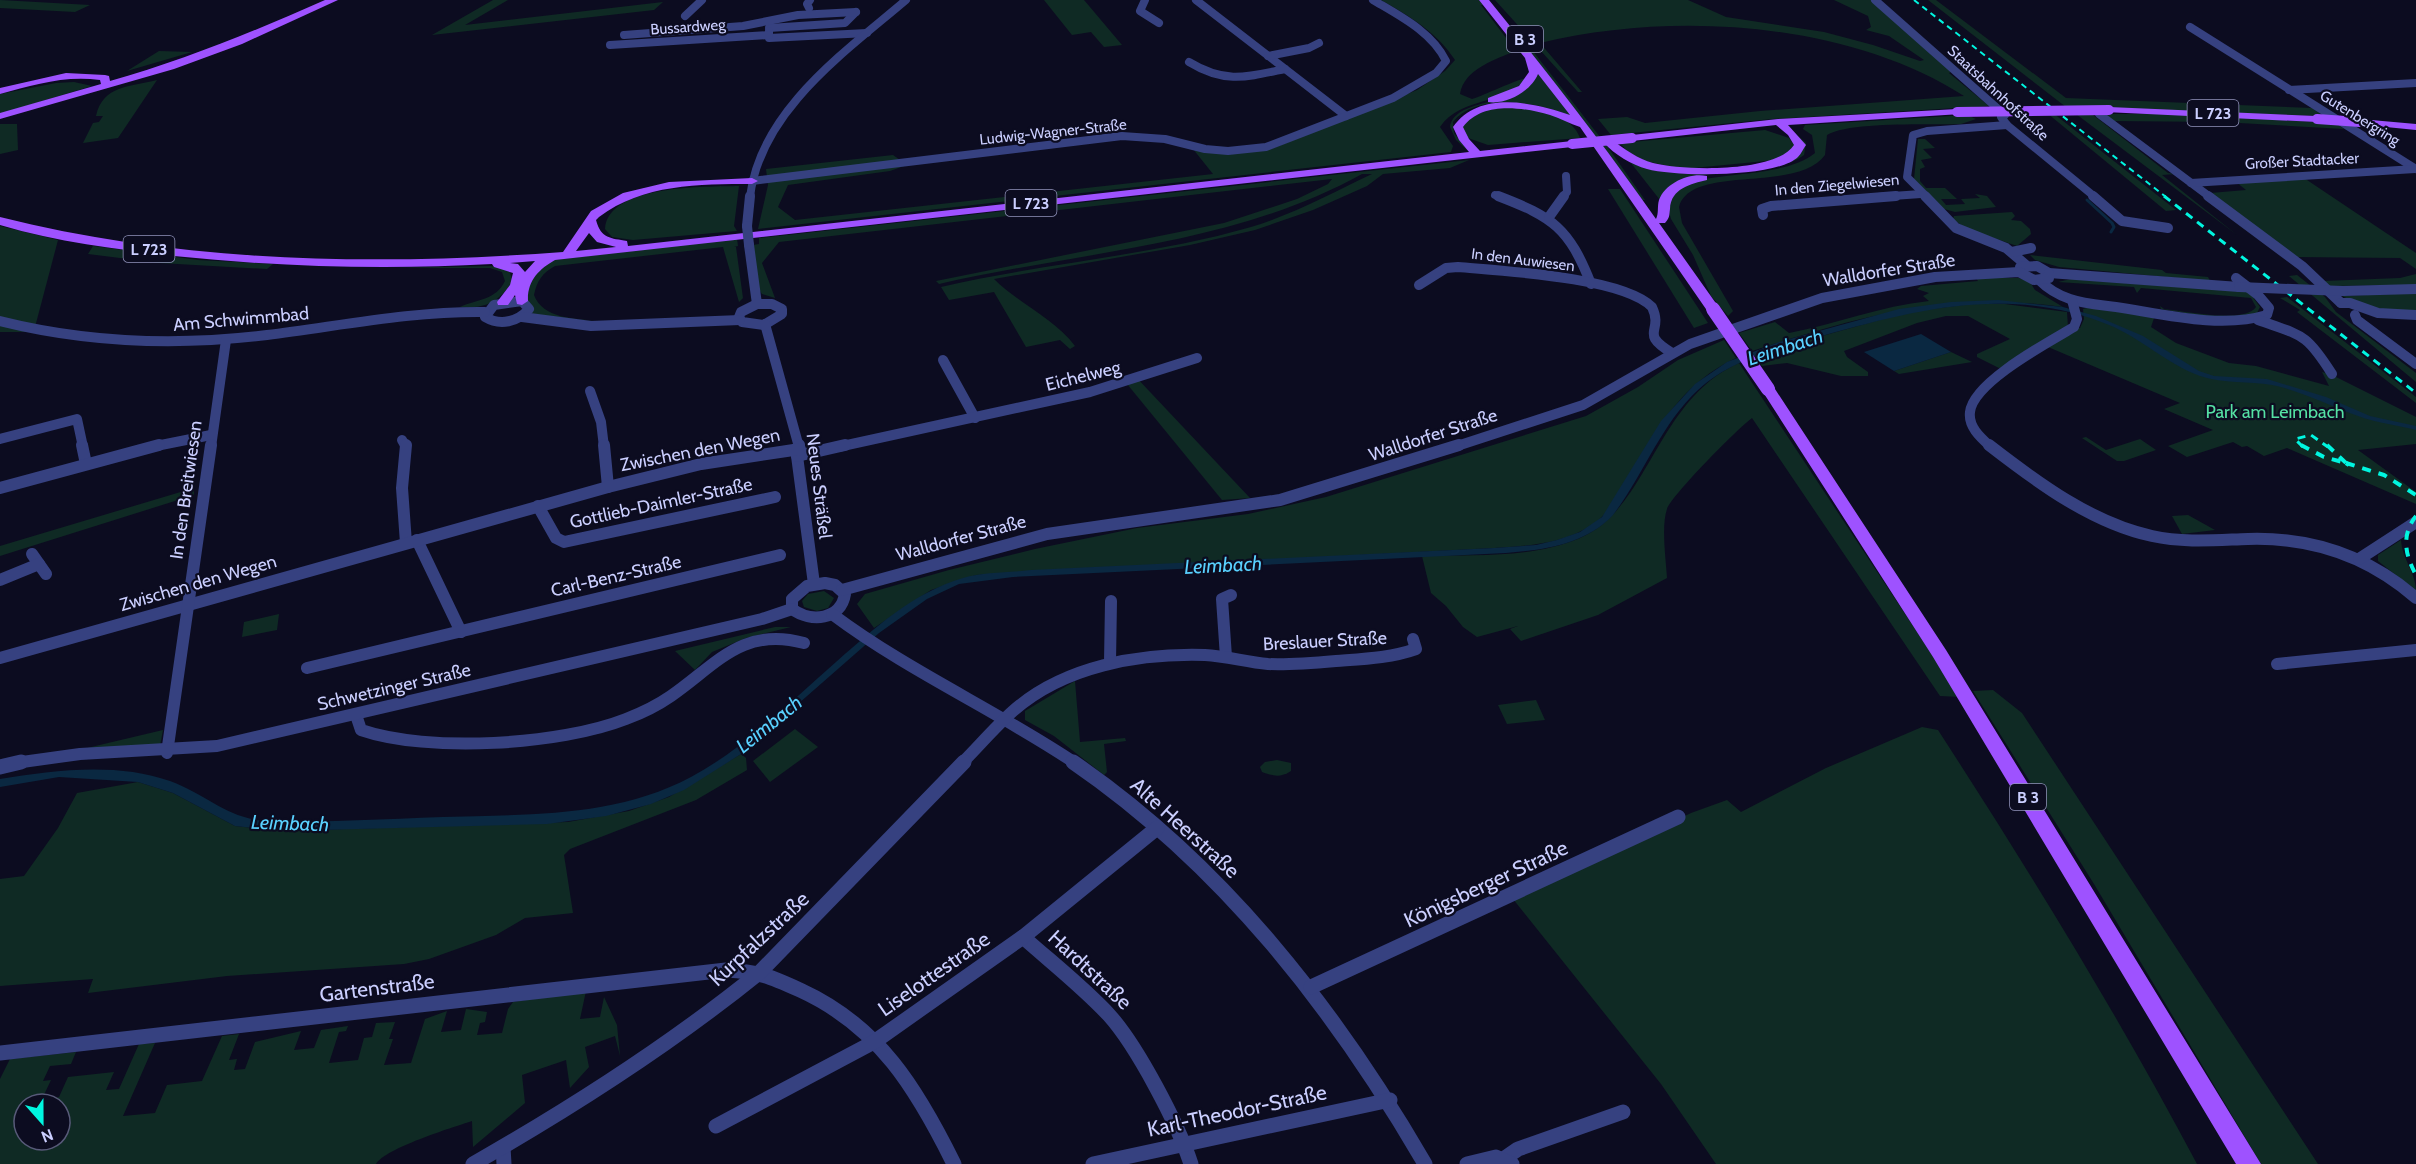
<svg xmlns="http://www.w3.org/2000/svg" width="2416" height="1164" font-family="Cabin,sans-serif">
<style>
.green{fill:#0f2a24;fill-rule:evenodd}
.water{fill:#0a2841}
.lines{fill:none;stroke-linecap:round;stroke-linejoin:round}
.stream{stroke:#0a2841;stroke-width:3}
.minor-far3{stroke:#364180;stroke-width:8}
.minor-far2{stroke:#364180;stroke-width:10}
.minor-far1{stroke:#364180;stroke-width:12}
.minor{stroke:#364180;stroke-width:15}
.major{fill:#9e52ff;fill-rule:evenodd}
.rail-far2{stroke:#00f6e0;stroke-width:2;stroke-dasharray:6 4.5;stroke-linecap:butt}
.rail-far1{stroke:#00f6e0;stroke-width:3;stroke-dasharray:8 6;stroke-linecap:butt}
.rail{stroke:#00f6e0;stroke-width:4;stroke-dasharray:9 8;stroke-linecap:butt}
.minor-bridge{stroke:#364180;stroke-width:10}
.major-bridge-far1{stroke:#9e52ff;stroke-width:10}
.major-bridge{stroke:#9e52ff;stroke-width:14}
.labels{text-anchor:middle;stroke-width:4.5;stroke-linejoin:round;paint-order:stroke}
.far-street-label{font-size:15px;fill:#cbcfff;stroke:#0c0c20}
.shield{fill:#0c0c20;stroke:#9294bc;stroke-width:1.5}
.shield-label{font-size:16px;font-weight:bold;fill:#cbcfff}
.street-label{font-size:18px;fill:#cbcfff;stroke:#0c0c20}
.park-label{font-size:18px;fill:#55e1a4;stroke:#0c0c20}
.water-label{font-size:20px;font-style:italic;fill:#59d1ff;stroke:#0c0c20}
.near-street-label{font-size:21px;fill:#cbcfff;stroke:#0c0c20}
</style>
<rect width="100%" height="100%" fill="#0c0c20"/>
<!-- green -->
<g class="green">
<path d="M0,0L90,5L75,12L0,8Z"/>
<path d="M493,0H508L465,25L663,2L654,10L432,35Z"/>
<path d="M1044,0H1084L1122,45L1104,47L1091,32L1072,35Z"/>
<path d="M1381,0H1480L1484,5H1481L1516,51C1496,59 1464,69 1460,94L1472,99C1485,95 1519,78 1528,78C1511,105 1462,95 1440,127L1453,146L1451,152L758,229L768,185L766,169L893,155L907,165L890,171L788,185L778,207L795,220L1213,174L1193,149L1218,153L1271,149L1417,90L1445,71L1455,60C1437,32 1409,16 1381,0Z"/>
<path d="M1495,0H1688L1726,17L1824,32L1873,45L1920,61L1924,60L1889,36L1866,30L1871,27L1868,16L1834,0H1876L1953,71L1949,73L1989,106L1772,119L1611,135L1598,119L1627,117L1645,123L1760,111L1964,96C1846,21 1673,11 1540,43L1582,92H1578Z"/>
<path d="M1928,0H1936L2066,98L2312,108L2323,116L2066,107Z"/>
<path d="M1525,41L1607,146L1645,200H1642L1522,43Z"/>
<path d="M159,51L192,52L127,71Z"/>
<path d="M1537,74H1541L1571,113L1570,116C1540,102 1476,92 1453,122L1454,133L1467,150L1456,140L1450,127C1455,96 1523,108 1537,74Z"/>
<path d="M157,80L118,138L83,143L93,123L99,122L103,116H96C103,85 130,87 157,80Z"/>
<path d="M74,82L92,86L0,114V94L56,83Z"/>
<path d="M1514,107C1537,110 1571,113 1580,138L1488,145L1468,138L1462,127L1464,121L1485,110Z"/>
<path d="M2047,113H2053L2176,210L2166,211Z"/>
<path d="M2076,114L2093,115L2168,173L2176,174L2162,175L2237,235Z"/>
<path d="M2102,114H2177L2336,123L2344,129L2222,122L2111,121Z"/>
<path d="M1951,116H1969L1976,119L1961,124C1930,125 1850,121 1827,135L1825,155C1797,194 1691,163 1679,207L1682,223L1733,311L1728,316L1711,296L1693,255L1671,219L1667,206C1669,202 1671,197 1673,193C1692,168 1780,182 1815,153L1812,135L1803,129L1805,125Z"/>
<path d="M0,124H17L18,150L0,154Z"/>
<path d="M1788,127L1806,143L1804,155C1772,180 1675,161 1660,200L1627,158L1670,172L1687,174L1786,163L1799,156L1803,147Z"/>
<path d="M1765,130L1789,138L1796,147L1776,160L1683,169L1645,161L1627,151L1620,143Z"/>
<path d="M1918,139H1925L1935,148L1923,149L1932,158L1921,160L1925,167L1920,169V181L1926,188H1945L1957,199H1941L1946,205L1965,204L1961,199L1980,198L1975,194L1987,196L1996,207L1955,212L1944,209L1914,179Z"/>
<path d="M1469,160L1450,168L1383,174L1367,186L1313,210L1255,230L1190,245L994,279C1018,303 1055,319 1075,346L1070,349L1060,340L1026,347L994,292L949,300L941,287C1043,263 1151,256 1251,227C1294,214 1332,193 1372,174H1362C1232,246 1081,251 939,284L936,281L1224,223L1297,199L1328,184L1332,179L779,242L762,263L775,298L762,294L758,288L753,245L759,244V238Z"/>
<path d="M2304,178L2416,253V269L2400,258L2293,257L2210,193L2246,190L2236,182Z"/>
<path d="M739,186L734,226L737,231L633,240L612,237L605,229C608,184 706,187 739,186Z"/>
<path d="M1608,189H1620L1708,323L1694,328Z"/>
<path d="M2012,212L2015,216L2011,220L2021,221L2030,229L2031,234L2017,246L1965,228L1953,219L1954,216Z"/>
<path d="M0,226L58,240L35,327L29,332H0Z"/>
<path d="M737,239L738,246L734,247H736L743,298L739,302L723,247L555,266C542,273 537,281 534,295C543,319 574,318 595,321L536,316L530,312L524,298L537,270L553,260Z"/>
<path d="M93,246L198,260L273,264L267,269L160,263L88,254Z"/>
<path d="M2030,255L2162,270L2166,273L2208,277L2210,281L2059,267L2035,260Z"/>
<path d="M491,266L509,270L513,281C499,301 487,309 460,307C478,299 496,300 505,281L502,272L490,268H394Z"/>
<path d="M2416,274V285L2329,286L2323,281L2400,278Z"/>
<path d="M2297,275L2325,297L2336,312L2416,373V382L2289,276Z"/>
<path d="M1976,278H2019L2030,282L2035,290L2063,307C1947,291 1861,316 1752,351L1739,333L1775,322L1789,333C1836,324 1881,306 1929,301L1923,296L1929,293L1917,289L1921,286L1978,281Z"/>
<path d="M2071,279L2249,292L2260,307L2257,313C2228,324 2191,313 2161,309L2160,306L2164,309C2184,311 2245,324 2256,307L2251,298L2141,288L2137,293L2134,287L2058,282Z"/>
<path d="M2416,293V313L2381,315L2342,296Z"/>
<path d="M2287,297L2416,397V403L2297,312L2300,310L2280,298Z"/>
<path d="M2005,304L2067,312L2068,327L2080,328L2084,319L2083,309L2090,307L2155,315L2151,327L2176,343L2229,363L2256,366L2329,386L2322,372L2330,374L2416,417V444L2358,450L2416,492V504L2287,448L2264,456L2247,446L2242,447L2233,442L2187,457L2168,446L2213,430L2164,409L2180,403L2041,344L2008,367L1999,368L1977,357V354L2010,339L1968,316H1946L1917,323L1844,351L1847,357L1868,372V376H1841L1787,363L1762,366L1754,355L1908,312L1971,304Z"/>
<path d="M1724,340L1736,358C1684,382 1657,427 1630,474C1619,493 1610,513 1592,525C1563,544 1527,546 1494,548L976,575L931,590L874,628L857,604L865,594L949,570L1035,549L1137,528L1248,514L1326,497L1586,416L1638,387L1678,360Z"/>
<path d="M1951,352L1972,362L1899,374L1894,371Z"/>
<path d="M1739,363L1960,697L1940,696L1752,418C1737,429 1672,495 1667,509C1661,526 1666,560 1667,578L1598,615L1521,641L1510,629L1518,626L1477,637L1463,627L1446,606L1431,593L1422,556C1473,554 1531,559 1580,538C1649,509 1656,400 1739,363Z"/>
<path d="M1134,375L1250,498L1222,500L1123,379Z"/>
<path d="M2086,437L2106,450L2140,439L2156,450L2124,461H2117L2082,438Z"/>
<path d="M194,488V495L0,556V546Z"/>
<path d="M2188,515L2215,530L2182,534L2172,516Z"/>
<path d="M2401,540C2402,559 2416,573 2416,591L2378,561V555Z"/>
<path d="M824,591L834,598L828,608L817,611L804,607L802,601L808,594Z"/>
<path d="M279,614L277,630L242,637L244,622Z"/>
<path d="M775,627H791L746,638L712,652L695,670L675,651Z"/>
<path d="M1075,681L1080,742L1125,738L1126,741L1104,744L1107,772L1104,775L1054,736L1025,720V711Z"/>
<path d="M1993,690L2022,713L2318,1164H2261L2094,884L1973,691Z"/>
<path d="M1536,700L1545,720L1507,724L1498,705Z"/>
<path d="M1922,727L1938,730C2030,872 2118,1015 2197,1164H1716L1661,1084L1513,899L1691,813L1727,800L1741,812L1826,768Z"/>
<path d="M795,729L818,747L770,782L753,761Z"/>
<path d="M163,730L160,746L87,748Z"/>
<path d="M741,754L746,758L747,770L696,800L570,849L564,855L573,913L525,918L496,935L429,959L404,964L227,976L88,993L93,979L0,986V879L24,876L58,828L77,793L138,782L173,793L235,826L283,831L568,822L629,811L669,797Z"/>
<path d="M1277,760L1291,763V771C1280,778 1273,776 1262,772L1260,767L1265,762Z"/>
<path d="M586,991L580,1019L600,1017L604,997L617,1025L620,1056L615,1036L585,1047L589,1067L570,1088L566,1060L522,1075L525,1103L473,1147L472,1121C451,1128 386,1148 376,1164H0V1079L10,1059L76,1052L71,1064L50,1066L43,1081L51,1080L42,1099L59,1097L68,1077L114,1072L106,1090L119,1089L139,1044L155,1043L123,1116L155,1113L167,1085L202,1081L222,1036L239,1034L229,1060L237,1059L234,1070L245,1069L255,1042L301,1031L294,1050L314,1048L321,1030L348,1026L346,1031L339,1032L329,1063L358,1060L364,1038L372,1037L376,1023L395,1022L389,1039H393L384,1065L411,1063L425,1019L447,1011L441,1032L461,1030L466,1009L487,1012L485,1022L480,1023L477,1035L502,1033L508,1009L513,1002ZM24,1104H60V1140H24Z"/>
</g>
<!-- water -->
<g class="water">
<path d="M1998,300L2063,307L2096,316L2143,336L2199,371L2214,376L2267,379L2326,397L2370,416L2416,426V430C2397,425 2377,423 2358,416C2330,406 2302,391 2272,385C2248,381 2224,384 2200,376C2167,364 2141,338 2109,325C2011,285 1918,309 1822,336C1778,349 1733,358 1698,390C1661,424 1643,476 1613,515C1586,544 1545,550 1506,553L1013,577L959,584L927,599L879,633L741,754L684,790L651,804L606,816L547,824L283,831L235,826L173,793L138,782L59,777L0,787V779C53,770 117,762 170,781C210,796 224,818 271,822C329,822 386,819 443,817C528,814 614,818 691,777C745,748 790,702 836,662C875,628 912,593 963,578C984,572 1009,573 1031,570L1494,548L1536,545L1557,540L1580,532L1602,517L1661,421L1695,384L1727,362L1779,342L1899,309L1951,302Z"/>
<path d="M1921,334L1951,352L1894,371L1864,352Z"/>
</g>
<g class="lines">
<!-- stream -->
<path class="stream" d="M2087,200L2112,223L2114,227L2111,232"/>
<!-- minor-far3 -->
<g class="minor-far3">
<path d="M1145,0L1140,11L1159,23"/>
<path d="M1196,0L1346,116"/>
<path d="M1875,0L2005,115L2001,117L2007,125L2095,197"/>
<path d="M809,8L807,4L810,0"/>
<path d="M685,16L702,0"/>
<path d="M2190,27L2416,169"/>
<path d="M769,28L845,23L856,12"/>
<path d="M769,31V38L867,33"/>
<path d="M624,35L743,26L798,15L856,12"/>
<path d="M610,45L769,35"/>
<path d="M1268,56L1309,48L1319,43"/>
<path d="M1189,62C1225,84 1247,77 1285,69"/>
<path d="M2289,90L2416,83"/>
<path d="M2099,114L2210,197"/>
<path d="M752,181L1122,136L1165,139L1205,149L1228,151L1266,147L1393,98L1436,73L1446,61C1432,32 1400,16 1373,0"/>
<path d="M2191,183L2415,169"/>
<path d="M1495,195L1501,197"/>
<path d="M750,197C760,111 845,52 906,0"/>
<path d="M1563,197L1567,192L1566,176"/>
<path d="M1878,197L1921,194"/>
<path d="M1927,197L1907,177L1913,135L1927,131L2007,125"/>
</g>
<!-- minor-far2 -->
<g class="minor-far2">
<path d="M1498,196C1553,217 1569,228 1591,284"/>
<path d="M1925,196L1956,228L2006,248L2026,265"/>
<path d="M2093,196L2122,221L2168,228"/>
<path d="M2208,196L2302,266L2341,303"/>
<path d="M1763,215L1762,209L1771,206L1896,196"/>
<path d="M1549,217L1564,196"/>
<path d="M747,226L750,196"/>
<path d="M749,245L757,304"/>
<path d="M2012,252L2031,248"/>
<path d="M2020,267L2037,266L2049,273L2239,287"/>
<path d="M2039,280C2048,289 2058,295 2070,299C2084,304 2101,305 2116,307C2163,314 2220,329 2267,315L2269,308L2258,295L2236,278"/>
<path d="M1419,285L1446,268L1458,267C1502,271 1622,277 1652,307C1664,333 1638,332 1672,353"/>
<path d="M2343,291L2416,289"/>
<path d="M522,301L529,309C518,322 500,326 485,317L494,305Z"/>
<path d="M2341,303H2350L2378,313L2416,315"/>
<path d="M757,304H772L782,309V314L764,325L742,322L739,317L741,312Z"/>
<path d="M2355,315L2357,320L2416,364"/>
<path d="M522,317L591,326L740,320"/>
<path d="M2258,320C2303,336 2306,333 2332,374"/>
<path d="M0,321C88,343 177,346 267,335C340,326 411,311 485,312"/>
<path d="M765,324L799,447"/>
<path d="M943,360L975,418"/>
<path d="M590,391L601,422L604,447"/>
<path d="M0,439L77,419L83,447"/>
<path d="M402,440L406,447"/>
<path d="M151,447L211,435"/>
<path d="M211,447L226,340"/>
<path d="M838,447L1090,392L1197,358"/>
<path d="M1454,447L1583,405L1690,344L1822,298L1935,277L2019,272L2034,280L2049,278V273"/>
<path d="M1991,447C1981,438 1968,427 1970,412C1973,382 2049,342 2074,327L2077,319L2072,300"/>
</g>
<!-- minor-far1 -->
<g class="minor-far1">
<path d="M82,445L86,464"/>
<path d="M406,445L402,488L406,543"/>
<path d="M604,445L608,487"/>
<path d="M799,445L797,456L814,584"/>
<path d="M1989,445C2038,483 2092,523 2152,536C2184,543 2216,540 2248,539C2312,537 2368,556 2416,598"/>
<path d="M797,456L845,445"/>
<path d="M0,488L159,445"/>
<path d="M538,506L556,538L564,542L775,497"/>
<path d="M417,540L461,632"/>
<path d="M32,554L39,564"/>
<path d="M2359,559L2416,522"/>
<path d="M0,580L39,564L46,574"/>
<path d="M825,583L835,585L845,594C841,620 811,623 792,609V599L807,586Z"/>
<path d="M842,590L1047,534L1280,500L1459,445"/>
<path d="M832,614C908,671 996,710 1075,763"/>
<path d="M1226,657L1222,599L1231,595"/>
<path d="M0,658L608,487L701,464L800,449"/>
<path d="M1110,662L1111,601"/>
<path d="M2277,664L2416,650"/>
<path d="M307,668L780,555"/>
<path d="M356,715L361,730C428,753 560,745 626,719C642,713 658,705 671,696C716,665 742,626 804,643"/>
<path d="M167,753L211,445"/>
<path d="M15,763L80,754L217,746L762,619L792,609"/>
<path d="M962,763C979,746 995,727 1013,711C1064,666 1139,653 1205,655C1226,656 1246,662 1268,664C1290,665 1313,663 1336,661C1362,659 1391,658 1416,649L1413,639"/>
</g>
<!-- minor -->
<g class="minor">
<path d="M1073,762C1223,865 1335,1009 1425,1164"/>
<path d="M0,767L21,762"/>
<path d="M1023,937C1051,962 1083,987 1109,1015C1137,1046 1178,1124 1191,1164"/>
<path d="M1311,987L1678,817"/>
<path d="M0,1053L726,970C760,972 769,976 800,990C879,1026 917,1089 954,1164"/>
<path d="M716,1126L874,1042L1023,937L1157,828"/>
<path d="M503,1147L504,1164"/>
<path d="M1505,1158L1518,1149L1623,1112"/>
<path d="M473,1164C573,1107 670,1045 760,972L964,762"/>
<path d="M1093,1164L1390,1100"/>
<path d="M1467,1164L1496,1157L1512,1164"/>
</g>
<!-- major -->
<g class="major">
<path d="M325,0H338L242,44L174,69L0,119V113L101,84L100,80C65,75 33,85 0,94V88L66,73L105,75L109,76L110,81C185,60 255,31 325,0Z"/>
<path d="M1479,0H1489C1547,72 1603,143 1656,219C1659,213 1657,207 1659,200C1665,183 1690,172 1707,176V180C1691,184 1671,188 1670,209C1669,216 1670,217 1665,223H1659L1720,309L1718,312H1708L1580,127C1570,124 1560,118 1550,115C1522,107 1482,101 1463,127L1469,139L1480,151L1572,141L1578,144L1572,147L555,260C539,269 527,281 528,301L522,305L517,304L515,295L508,305H498L497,302L510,285L513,273L494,267L492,264C386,270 280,267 174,256C115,249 57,242 0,225V217C183,263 376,266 563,252L591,211L623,193L669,182L752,178L758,181L752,184C699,184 643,184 599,217L596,220C601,239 611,238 627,241L628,246L1469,152L1459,140L1453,127C1479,90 1533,102 1570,115L1538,74C1531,91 1507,105 1488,102V98L1519,86L1529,72L1525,58ZM589,233L597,242L616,247L576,251ZM535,261L525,272L518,264L510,263Z"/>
<path d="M2109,107L2317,116L2322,119L2317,122L2105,112L2104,110Z"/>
<path d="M1957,109L1962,112L1961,114L1788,125L1806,145C1803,149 1801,154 1798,157C1776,178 1676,177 1647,169C1632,165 1614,154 1604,143L1613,141C1625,149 1638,159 1653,163C1684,171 1776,173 1794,145L1788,135L1776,125L1632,141L1627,138L1632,135L1778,119Z"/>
<path d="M2360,119L2416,124V130L2356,124L2355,122Z"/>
<path d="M1768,385L1775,389L1946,650L2261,1164H2236L1933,657L1761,389Z"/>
</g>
<!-- rail-far2 -->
<path class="rail-far2" d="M1914,0L2166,197"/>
<!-- rail-far1 -->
<g class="rail-far1">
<path d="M2164,196L2416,393"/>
<path d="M2303,447L2295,439L2311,435L2328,447"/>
</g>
<!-- rail -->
<g class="rail">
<path d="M2301,445L2324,457L2346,463"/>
<path d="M2327,445L2346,463"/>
<path d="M2346,463L2384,475L2416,495"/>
<path d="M2346,463L2349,465"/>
<path d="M2416,516C2401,535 2405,555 2416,575"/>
</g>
<!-- minor-bridge -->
<g class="minor-bridge">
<path d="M747,226L749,245"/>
<path d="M2239,287L2343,291"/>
</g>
<!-- major-bridge-far1 -->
<g class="major-bridge-far1">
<path d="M1957,112L2109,110"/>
<path d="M2317,119L2360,122"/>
<path d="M1572,144L1632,138"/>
</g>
<!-- major-bridge -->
<path class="major-bridge" d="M1713,309L1768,389"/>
</g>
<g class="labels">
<!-- far-street labels -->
<g class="far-street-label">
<text transform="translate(688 27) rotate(-4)" y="5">Bussardweg</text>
<text transform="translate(1998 93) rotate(43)" y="5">Staatsbahnhofstraße</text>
<text transform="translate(2360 118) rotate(32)" y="5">Gutenbergring</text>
<text transform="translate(1053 132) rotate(-6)" y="5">Ludwig-Wagner-Straße</text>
<text transform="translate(2302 161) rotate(-3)" y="5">Großer Stadtacker</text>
<text transform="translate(1837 185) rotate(-5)" y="5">In den Ziegelwiesen</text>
<text transform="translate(1523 260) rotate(7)" y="5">In den Auwiesen</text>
</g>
<!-- shield labels -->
<g class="shield">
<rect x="1507" y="26" width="36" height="26" rx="4.5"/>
<rect x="2187.5" y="100" width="51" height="26" rx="4.5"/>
<rect x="1005.5" y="190" width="51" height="26" rx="4.5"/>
<rect x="123.5" y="236" width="51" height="26" rx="4.5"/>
<rect x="2010" y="784" width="36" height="26" rx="4.5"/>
</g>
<g class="shield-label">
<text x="1525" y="45">B 3</text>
<text x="2213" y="119">L 723</text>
<text x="1031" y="209">L 723</text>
<text x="149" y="255">L 723</text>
<text x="2028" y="803">B 3</text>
</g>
<!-- street labels -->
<g class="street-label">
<text transform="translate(1889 270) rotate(-9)" y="6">Walldorfer Straße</text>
<text transform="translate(241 319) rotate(-5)" y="6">Am Schwimmbad</text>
<text transform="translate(1083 376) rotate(-14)" y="6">Eichelweg</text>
<text transform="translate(1433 435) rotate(-18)" y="6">Walldorfer Straße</text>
<text transform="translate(700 450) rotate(-11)" y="6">Zwischen den Wegen</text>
<text transform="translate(819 486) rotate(83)" y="6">Neues Sträßel</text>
<text transform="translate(186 490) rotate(-82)" y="6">In den Breitwiesen</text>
<text transform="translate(661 503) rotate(-12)" y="6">Gottlieb-Daimler-Straße</text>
<text transform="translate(961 538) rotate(-15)" y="6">Walldorfer Straße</text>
<text transform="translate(616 576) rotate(-13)" y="6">Carl-Benz-Straße</text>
<text transform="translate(198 583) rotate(-16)" y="6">Zwischen den Wegen</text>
<text transform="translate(1325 641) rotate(-3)" y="6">Breslauer Straße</text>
<text transform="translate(394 687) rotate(-13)" y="6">Schwetzinger Straße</text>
</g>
<!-- park labels -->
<g class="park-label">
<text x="2275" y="418">Park am Leimbach</text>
</g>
<!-- water labels -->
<g class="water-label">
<text transform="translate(1785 347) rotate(-18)" y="7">Leimbach</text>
<text transform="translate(1223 565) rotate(-3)" y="7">Leimbach</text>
<text transform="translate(769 724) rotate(-39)" y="7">Leimbach</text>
<text transform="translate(290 823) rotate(2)" y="7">Leimbach</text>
</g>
<!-- near-street labels -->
<g class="near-street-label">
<text transform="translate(1185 828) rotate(42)" y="7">Alte Heerstraße</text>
<text transform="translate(1486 884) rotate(-25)" y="7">Königsberger Straße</text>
<text transform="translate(759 939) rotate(-43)" y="7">Kurpfalzstraße</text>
<text transform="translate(1090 970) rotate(43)" y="7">Hardtstraße</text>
<text transform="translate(934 974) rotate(-35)" y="7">Liselottestraße</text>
<text transform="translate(377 988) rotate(-7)" y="7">Gartenstraße</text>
<text transform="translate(1237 1111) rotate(-12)" y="7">Karl-Theodor-Straße</text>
</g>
</g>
<!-- north arrow -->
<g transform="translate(42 1122) rotate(159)"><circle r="28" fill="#0c0c20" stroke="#585a79" stroke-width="1.5"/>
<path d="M0-4.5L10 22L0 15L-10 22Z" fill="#00f6e0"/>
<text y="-9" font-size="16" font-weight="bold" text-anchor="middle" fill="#cbcfff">N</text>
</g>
</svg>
